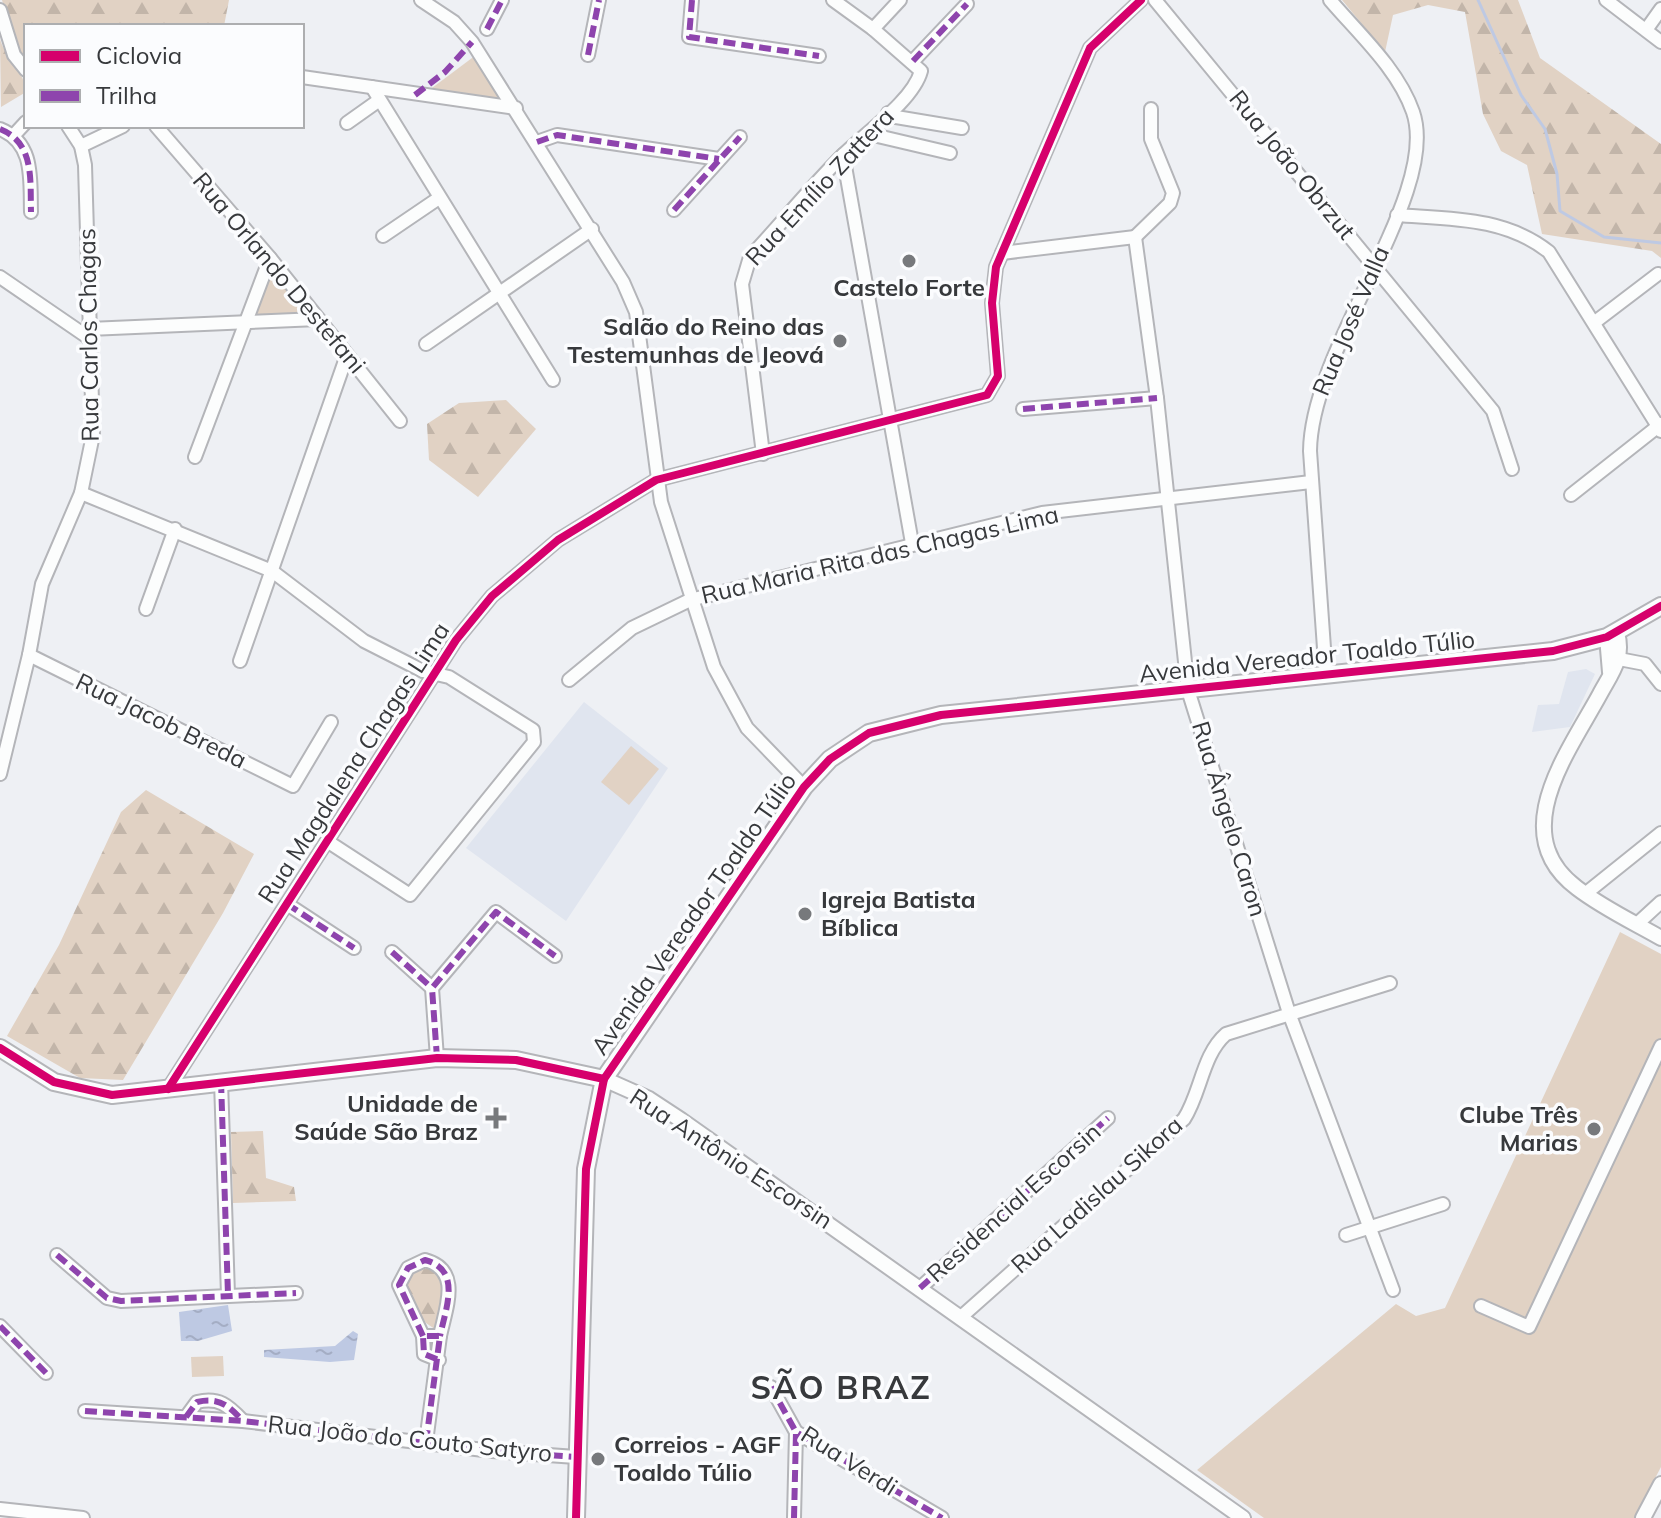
<svg xmlns="http://www.w3.org/2000/svg" width="1661" height="1518" font-family="Mulish,sans-serif">
<style>
.built{fill:#e0e5ef}
.green{fill:#e1d2c4}
.forest{fill:url(#forest-firs)}
.water{fill:url(#water-ripples)}
.lines{fill:none;stroke-linecap:round;stroke-linejoin:round}
.stream{stroke:#bec9e3;stroke-width:3}
.minor-casing{stroke:#b4b5b9;stroke-width:16}
.tertiary-casing{stroke:#b4b5b9;stroke-width:18}
.secondary-casing{stroke:#b4b5b9;stroke-width:20}
.minor{stroke:#fcfdfd;stroke-width:12}
.tertiary{stroke:#fcfdfd;stroke-width:14}
.secondary{stroke:#fcfdfd;stroke-width:16}
.quiet{stroke:#8e44ad;stroke-width:6;stroke-dasharray:12 6;stroke-linecap:butt}
.cycleway-casing{stroke:#fbfcfe;stroke-width:13}
.cycleway{stroke:#d6006c;stroke-width:8}
.poi-dot{fill:#77797c;stroke:#fbfcfe;stroke-width:3}
.labels{text-anchor:middle;stroke-width:7;stroke-linejoin:round;paint-order:stroke}
.street-label{font-size:24px;fill:#37393c;stroke:#fbfcfe}
.poi-label{font-size:24px;font-weight:bold;fill:#37393c;stroke:#fbfcfe;text-anchor:end}
.district-label{font-size:32px;font-weight:bold;letter-spacing:2px;fill:#37393c;stroke:#fbfcfe}
</style>
<defs>
<pattern id="forest-firs" width="22" height="20" patternUnits="userSpaceOnUse" patternTransform="scale(2)"><rect width="22" height="20" fill="#e1d2c4"/><path d="M5 1l3.5 6h-7zM16 11l3.5 6h-7z" fill="#c2b5a9"/></pattern>
<pattern id="water-ripples" width="26" height="14" patternUnits="userSpaceOnUse" patternTransform="scale(2)"><rect width="26" height="14" fill="#bec9e3"/><path d="M2 4q2-2 4 0t4 0M15 11q2-2 4 0t4 0" fill="none" stroke="#a4adc4"/></pattern>
</defs>
<rect width="100%" height="100%" fill="#eef0f4"/>
<!-- built -->
<g class="built">
<path d="M1586,669L1595,674L1570,727L1532,732L1538,705L1559,704L1568,672Z"/>
<path d="M584,702L668,768L566,921L466,848Z"/>
</g>
<!-- green -->
<g class="green">
<path d="M476,55L505,101L428,91Z"/>
<path d="M272,268L306,314L252,317Z"/>
<path d="M631,746L659,769L629,805L601,782Z"/>
<path d="M1620,932L1661,954V1467L1634,1518H1264L1197,1470L1396,1304L1416,1316L1445,1308Z"/>
<path d="M223,1356L224,1376L192,1377L191,1357Z"/>
</g>
<!-- forest -->
<g class="forest">
<path d="M2,0H229L224,26H26V59L16,47Z"/>
<path d="M1342,0H1518L1540,58L1661,144V258L1652,251L1542,234L1527,165L1501,151L1483,114L1465,12L1428,5L1393,15L1385,52Z"/>
<path d="M0,39C5,58 26,73 26,92L1,107Z"/>
<path d="M506,400L536,429L478,497L429,460L427,424L459,403Z"/>
<path d="M146,790L254,854L223,913L123,1080L80,1078L7,1036L59,945L121,812Z"/>
<path d="M263,1131L266,1178L294,1187L296,1201L233,1203L231,1132Z"/>
<path d="M432,1267L448,1282L439,1332L426,1323L403,1291L410,1272Z"/>
</g>
<!-- water -->
<g class="water">
<path d="M228,1305L232,1331L198,1341H181L179,1312Z"/>
<path d="M353,1331L358,1334L354,1360L330,1362L264,1357V1350L335,1346Z"/>
</g>
<g class="lines">
<!-- stream -->
<path class="stream" d="M1478,0L1521,95L1545,129L1557,174L1560,211L1604,237L1661,243"/>
<defs>
<g id="minor">
<path d="M421,0L454,22L472,42L623,282L636,312L661,502L714,667L747,728L804,787"/>
<path d="M692,0L689,37L819,56"/>
<path d="M1155,0L1493,411L1512,469"/>
<path d="M1606,0L1661,42"/>
<path d="M0,10L14,55L26,70"/>
<path d="M487,29L502,0"/>
<path d="M873,29L900,0"/>
<path d="M1646,30L1661,9"/>
<path d="M588,55L599,0"/>
<path d="M913,61L967,4"/>
<path d="M302,77L516,108"/>
<path d="M372,87L553,380"/>
<path d="M888,113L896,117L962,128"/>
<path d="M347,123L378,101"/>
<path d="M156,126L270,258L400,421"/>
<path d="M0,129C35,143 30,180 31,212"/>
<path d="M869,134L950,153"/>
<path d="M14,135L26,122"/>
<path d="M537,142L557,135L719,159"/>
<path d="M81,146L123,126"/>
<path d="M843,155L912,543"/>
<path d="M674,210L740,137"/>
<path d="M1397,215C1451,219 1505,217 1549,252L1661,431"/>
<path d="M383,236L439,198"/>
<path d="M1135,237L1157,398L1188,690L1289,1013L1393,1290"/>
<path d="M1135,237L1170,203L1173,193L1151,139V109"/>
<path d="M1002,253L1135,237"/>
<path d="M0,277L89,338"/>
<path d="M1595,322L1658,274"/>
<path d="M89,329L318,319"/>
<path d="M426,344L592,229"/>
<path d="M1023,409L1157,398"/>
<path d="M763,454L742,284L750,257C781,224 810,188 842,156C864,134 913,101 921,71L873,29L833,0"/>
<path d="M195,457L270,258"/>
<path d="M81,493L272,571L364,641L423,671L449,677L533,730L534,742L410,895L327,841"/>
<path d="M1571,495L1661,424"/>
<path d="M146,609L175,529"/>
<path d="M29,655L293,786L331,722"/>
<path d="M1619,659L1645,664L1661,684"/>
<path d="M240,661L347,355"/>
<path d="M1326,676L1310,451C1311,346 1441,194 1413,112C1398,69 1359,34 1330,0"/>
<path d="M569,680L632,628L690,600L1042,513L1311,482"/>
<path d="M0,774L29,655L42,584L81,493L93,435L85,165L81,146L68,126"/>
<path d="M1585,894L1661,833"/>
<path d="M287,904L354,948"/>
<path d="M1637,924L1661,902"/>
<path d="M392,952L432,988"/>
<path d="M437,1058L432,988L496,912L555,956"/>
<path d="M221,1081L228,1295"/>
<path d="M168,1089L456,640L492,596L558,540L656,480L987,395L998,376L992,303L996,267L1090,48L1141,0"/>
<path d="M1346,1235L1443,1204"/>
<path d="M57,1255L107,1298L121,1301L296,1293"/>
<path d="M920,1288L1108,1118"/>
<path d="M1481,1306L1529,1327L1661,1046"/>
<path d="M961,1317L1184,1119C1201,1093 1202,1055 1226,1034L1390,983"/>
<path d="M0,1326L46,1373"/>
<path d="M423,1336L399,1285L408,1268L425,1260C462,1270 446,1307 440,1336"/>
<path d="M771,1387L796,1432L942,1518"/>
<path d="M85,1411L243,1421L492,1451L576,1457"/>
<path d="M186,1417L197,1402C219,1397 228,1405 243,1421"/>
<path d="M426,1442L440,1336H423L424,1354L439,1360"/>
<path d="M0,1509L83,1518"/>
<path d="M794,1518L796,1432"/>
</g>
<g id="tertiary">
<path d="M1617,633C1624,658 1612,672 1600,694C1568,753 1505,834 1577,888C1603,908 1633,922 1661,938"/>
<path d="M1607,637L1610,672"/>
<path d="M604,1079L649,1099L681,1120L1243,1518"/>
<path d="M1643,1518L1661,1484"/>
</g>
<g id="secondary">
<path d="M0,1048L54,1082L112,1095L437,1058L516,1060L604,1079"/>
<path d="M576,1518L586,1169L604,1079L804,787L830,759L869,733L941,715L1553,651L1607,637L1661,606"/>
</g>
</defs>
<!-- minor casing -->
<use href="#minor" class="minor-casing"/>
<!-- tertiary casing -->
<use href="#tertiary" class="tertiary-casing"/>
<!-- secondary casing -->
<use href="#secondary" class="secondary-casing"/>
<!-- minor -->
<use href="#minor" class="minor"/>
<!-- tertiary -->
<use href="#tertiary" class="tertiary"/>
<!-- secondary -->
<use href="#secondary" class="secondary"/>
<!-- quiet -->
<g class="quiet">
<path d="M692,0L689,37L819,56"/>
<path d="M487,29L502,0"/>
<path d="M588,55L599,0"/>
<path d="M913,61L967,4"/>
<path d="M415,95L445,72L472,42"/>
<path d="M0,129C35,143 30,180 31,212"/>
<path d="M537,142L557,135L719,159"/>
<path d="M674,210L740,137"/>
<path d="M1023,409L1157,398"/>
<path d="M287,904L354,948"/>
<path d="M392,952L432,988"/>
<path d="M437,1058L432,988L496,912L555,956"/>
<path d="M221,1081L228,1295"/>
<path d="M57,1255L107,1298L121,1301L296,1293"/>
<path d="M920,1288L1108,1118"/>
<path d="M0,1326L46,1373"/>
<path d="M423,1336L399,1285L408,1268L425,1260C462,1270 446,1307 440,1336"/>
<path d="M771,1387L796,1432L942,1518"/>
<path d="M85,1411L243,1421L492,1451L576,1457"/>
<path d="M186,1417L197,1402C219,1397 228,1405 243,1421"/>
<path d="M426,1442L440,1336H423L424,1354L439,1360"/>
<path d="M794,1518L796,1432"/>
</g>
<defs>
<g id="cycleway">
<path d="M0,1048L54,1082L112,1095L437,1058L516,1060L604,1079"/>
<path d="M168,1089L456,640L492,596L558,540L656,480L987,395L998,376L992,303L996,267L1090,48L1141,0"/>
<path d="M576,1518L586,1169L604,1079L804,787L830,759L869,733L941,715L1553,651L1607,637L1661,606"/>
</g>
</defs>
<!-- cycleway casing -->
<use href="#cycleway" class="cycleway-casing"/>
<!-- cycleway -->
<use href="#cycleway" class="cycleway"/>
</g>
<!-- markers -->
<g class="poi-dot">
<circle cx="909" cy="261" r="8"/>
<circle cx="840" cy="341" r="8"/>
<circle cx="805" cy="914" r="8"/>
<path d="M492 1106h8v8h8v8h-8v8h-8v-8h-8v-8h8z"/>
<circle cx="1594" cy="1129" r="8"/>
<circle cx="598" cy="1459" r="8"/>
</g>
<g class="labels">
<!-- street labels -->
<g class="street-label">
<text transform="translate(1292 165) rotate(51)" y="8">Rua João Obrzut</text>
<text transform="translate(820 187) rotate(-47)" y="8">Rua Emílio Zattera</text>
<text transform="translate(279 273) rotate(50)" y="8">Rua Orlando Destefani</text>
<text transform="translate(1351 321) rotate(-67)" y="8">Rua José Valla</text>
<text transform="translate(89 335) rotate(-91)" y="8">Rua Carlos Chagas</text>
<text transform="translate(880 555) rotate(-13)" y="8">Rua Maria Rita das Chagas Lima</text>
<text transform="translate(1307 657) rotate(-6)" y="8">Avenida Vereador Toaldo Túlio</text>
<text transform="translate(161 721) rotate(26)" y="8">Rua Jacob Breda</text>
<text transform="translate(354 763) rotate(-57)" y="8">Rua Magdalena Chagas Lima</text>
<text transform="translate(1229 819) rotate(73)" y="8">Rua Ângelo Caron</text>
<text transform="translate(694 914) rotate(-55)" y="8">Avenida Vereador Toaldo Túlio</text>
<text transform="translate(731 1159) rotate(33)" y="8">Rua Antônio Escorsin</text>
<text transform="translate(1097 1195) rotate(-42)" y="8">Rua Ladislau Sikora</text>
<text transform="translate(1014 1203) rotate(-42)" y="8">Residencial Escorsin</text>
<text transform="translate(410 1439) rotate(6)" y="8">Rua João do Couto Satyro</text>
<text transform="translate(849 1461) rotate(32)" y="8">Rua Verdi</text>
</g>
<!-- poi labels -->
<g class="poi-label">
<text x="909" y="296" text-anchor="middle">Castelo Forte</text>
<text x="824" y="335">Salão do Reino das<tspan x="824" dy="28">Testemunhas de Jeová</tspan></text>
<text x="821" y="908" text-anchor="start">Igreja Batista<tspan x="821" dy="28">Bíblica</tspan></text>
<text x="478" y="1112">Unidade de<tspan x="478" dy="28">Saúde São Braz</tspan></text>
<text x="1578" y="1123">Clube Três<tspan x="1578" dy="28">Marias</tspan></text>
<text x="614" y="1453" text-anchor="start">Correios - AGF<tspan x="614" dy="28">Toaldo Túlio</tspan></text>
</g>
<!-- district labels -->
<g class="district-label">
<text x="841" y="1399">SÃO BRAZ</text>
</g>
</g>
<!-- legend -->
<rect x="24" y="24" width="280" height="104" fill="#fbfcfe" stroke="#adaeb0" stroke-width="2"/>
<rect x="40" y="50" width="40" height="12" fill="#d6006c" stroke="#adaeb0" stroke-width="2"/>
<text x="96" y="64" font-size="24" fill="#37393c">Ciclovia</text>
<rect x="40" y="90" width="40" height="12" fill="#8e44ad" stroke="#adaeb0" stroke-width="2"/>
<text x="96" y="104" font-size="24" fill="#37393c">Trilha</text>
</svg>
